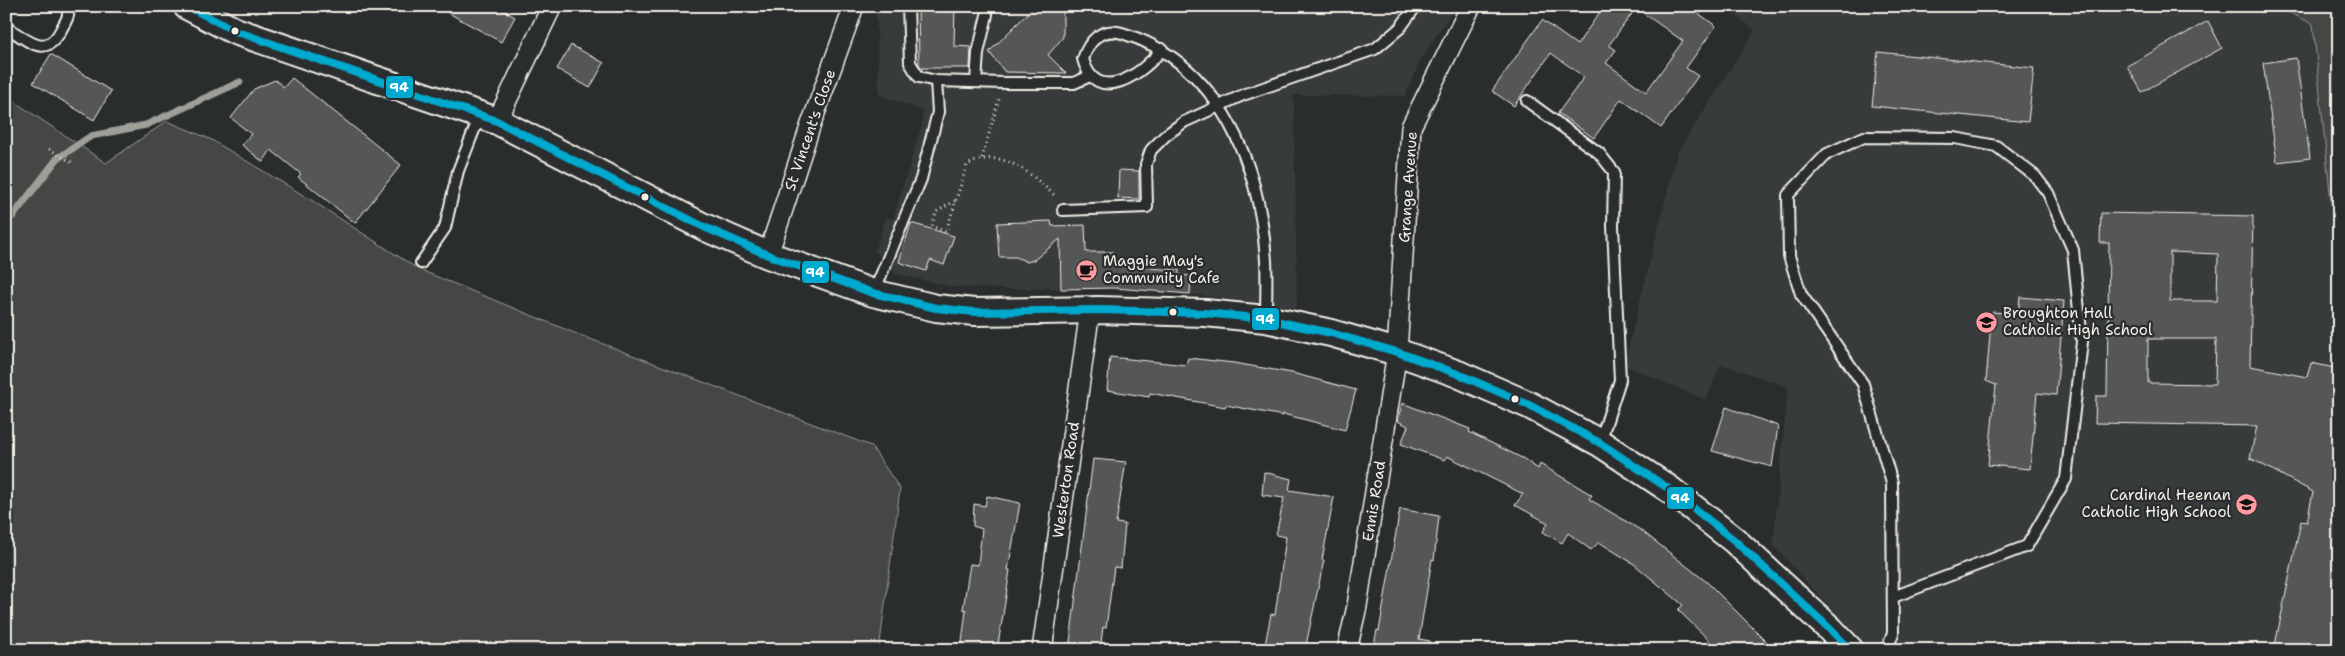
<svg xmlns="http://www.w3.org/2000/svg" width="2345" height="656" font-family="'Shantell Sans',sans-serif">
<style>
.built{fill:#373a3a}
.green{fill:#444645;stroke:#9c9c96}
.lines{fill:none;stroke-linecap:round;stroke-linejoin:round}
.stream{stroke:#9f9f9a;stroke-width:7}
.building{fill:#555756;stroke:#f4f1e8;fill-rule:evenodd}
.lane-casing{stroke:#f4f1e8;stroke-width:14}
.street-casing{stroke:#f4f1e8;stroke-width:22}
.secondary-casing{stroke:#f4f1e8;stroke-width:30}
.path{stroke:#f4f1e8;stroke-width:3;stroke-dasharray:1 4;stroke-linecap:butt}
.lane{stroke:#2a2d2e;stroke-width:10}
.street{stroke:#2a2d2e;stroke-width:19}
.secondary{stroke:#2a2d2e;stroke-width:26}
.bus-1-casing{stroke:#2a2d2e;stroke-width:11}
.bus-1{stroke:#00a9ce;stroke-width:8}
.bus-dot{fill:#f4f1e8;stroke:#2a2d2e;stroke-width:2}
.labels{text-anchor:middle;stroke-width:4.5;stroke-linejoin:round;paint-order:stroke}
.street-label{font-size:15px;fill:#f4f1e8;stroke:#2a2d2e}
.poi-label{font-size:15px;fill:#f4f1e8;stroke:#2a2d2e;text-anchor:start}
.line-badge{stroke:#2a2d2e;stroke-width:2}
.badge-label{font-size:14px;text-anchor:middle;font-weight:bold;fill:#fff}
</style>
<rect width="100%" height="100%" fill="#2a2d2e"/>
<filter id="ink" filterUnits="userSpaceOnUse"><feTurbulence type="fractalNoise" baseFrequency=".02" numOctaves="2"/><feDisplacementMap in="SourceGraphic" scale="10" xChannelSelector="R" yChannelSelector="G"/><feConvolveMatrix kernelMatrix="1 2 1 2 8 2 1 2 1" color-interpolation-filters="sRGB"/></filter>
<g filter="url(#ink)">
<!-- built -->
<g class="built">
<path d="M876,6H1456L1420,61L1405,96L1294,95L1297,308L1190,294L1114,288L1006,289L953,287L895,274L875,251L886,217L893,219L922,124L923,111L879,95Z"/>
<path d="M1723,6H2276L2313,24L2339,282V650H1869L1773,545L1788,387L1721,364L1706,400L1624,365L1677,153L1755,30Z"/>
</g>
<!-- green -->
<g class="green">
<path d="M2276,6H2339V282L2313,24Z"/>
<path d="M6,96L106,163L167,121L210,139L308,198L418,269L572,332L871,446L900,489L879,650H6Z"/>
</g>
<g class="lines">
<!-- stream -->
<path class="stream" d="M6,221L13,216L57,159L91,136L146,125L240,82"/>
</g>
<!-- building -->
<g class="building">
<path d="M436,6H496L515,17L501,42Z"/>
<path d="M918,6H955L954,46L971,47L970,68H921L919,64Z"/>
<path d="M1035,6H1063V37L1048,55L1066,73L1005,72L989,52Z"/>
<path d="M1604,6H1688L1716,26L1686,68L1698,76L1661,128L1621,99L1594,138L1558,113L1584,77L1551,53L1514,106L1492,91L1542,20L1577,45ZM1636,8L1683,41L1646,92L1606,63L1616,50L1609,45Z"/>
<path d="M2208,21L2222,48L2142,92L2127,66Z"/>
<path d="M571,45L604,63L590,88L557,69Z"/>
<path d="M1878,52L2034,68L2028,122L1872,106Z"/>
<path d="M51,54L111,91L94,120L33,83Z"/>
<path d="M2296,58L2310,158L2277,162L2263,63Z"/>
<path d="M292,78L401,165L355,223L298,177L301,174L271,150L263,162L242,145L251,134L231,118L254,89L275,80L284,87Z"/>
<path d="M1119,170L1139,171V199L1118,198Z"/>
<path d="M2101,213L2253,216L2250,366L2307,377L2311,363L2339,369V650H2274L2301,521L2307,522L2313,492L2250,458L2257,426L2095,423L2096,396H2107L2109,243H2100ZM2170,252L2218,254L2217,301H2170ZM2148,339H2216L2215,384L2148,383Z"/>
<path d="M1051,221L1052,226L1085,225L1086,252H1113L1114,266L1179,270V275L1191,276L1190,294L1115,288L1061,289L1060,239L1034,260L1027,262L1016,257H999L997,223Z"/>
<path d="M911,223L954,236L944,265L930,260L926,271L899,262Z"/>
<path d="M2020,297L2064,301L2056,395L2037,393L2030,469L1988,465L1996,385L1986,381L1992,312L2018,314Z"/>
<path d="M1110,357L1186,365L1188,358L1234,363L1292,373L1356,390L1345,430L1283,414V416L1226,405L1225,407L1150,393L1149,397L1107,390Z"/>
<path d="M1402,403L1470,429L1469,432L1524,459L1538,469L1540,464L1592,495L1589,499L1642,531L1708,583L1775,650H1719L1678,610L1683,605L1634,564L1599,542L1591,550L1568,533L1562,543L1543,532L1548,523L1515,505L1523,494L1447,456L1444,460L1401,444L1408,426L1398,421Z"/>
<path d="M1726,407L1778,426L1772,467L1712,451Z"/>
<path d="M1093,459L1126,462L1116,523L1125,524L1121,568L1114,567L1106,628L1103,627L1100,650H1069Z"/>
<path d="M1264,472L1291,479L1289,490L1334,497L1322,560H1324L1305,650H1264L1271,614L1275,615L1286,537L1276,535L1284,498L1262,495Z"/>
<path d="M987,496L1020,503L1008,570H1010L1003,615L997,650H961L966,610L963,609L970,564L978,565L982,529L973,526L974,504L985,506Z"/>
<path d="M1400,509L1439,516L1434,560L1432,559L1419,639L1430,641L1429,650H1373L1377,630L1379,631Z"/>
</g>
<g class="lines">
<defs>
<g id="lane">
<path d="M908,6L910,63L919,77L936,81L1004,83H1074L1090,76"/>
<path d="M6,27C28,40 46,61 62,28C66,21 70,15 68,6"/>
<path d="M1162,49C1143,74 1096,107 1083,59C1089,41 1101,27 1122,33C1221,63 1260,166 1266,261C1267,280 1266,299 1266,318"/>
<path d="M976,82L978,53L987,15"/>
<path d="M1527,101L1599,153L1614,172L1613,226L1620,380L1600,442"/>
<path d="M1063,210L1147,207L1146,164L1151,150L1166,135L1184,122L1243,95L1375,49L1400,28L1416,6"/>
<path d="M421,263L445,228L458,171L480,115"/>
<path d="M874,292L921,179L938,112L936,81"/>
<path d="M1887,650L1893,633L1892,483L1863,384L1801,294L1789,256L1788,195L1827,154L1864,137L1955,138L1996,146L2035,176L2048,193L2073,250L2082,342L2066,479L2027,546L1893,597"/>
</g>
<g id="street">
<path d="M497,121L552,6"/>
<path d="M768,255L810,127L854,6"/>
<path d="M1042,650L1090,310"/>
<path d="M1347,650L1357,606L1397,352L1411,127L1471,6"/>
</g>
<path id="secondary" d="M187,6L235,31L497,121L704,227L768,255L873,293L936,308L974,312L1099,310L1205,313L1266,319L1331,333L1397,352L1458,374L1529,405L1600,443L1669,489L1734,540L1830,629L1850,650"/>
</defs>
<!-- lane casing -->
<use href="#lane" class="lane-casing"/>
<!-- street casing -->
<use href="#street" class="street-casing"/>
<!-- secondary casing -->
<use href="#secondary" class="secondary-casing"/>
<!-- path -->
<g class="path">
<path d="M49,149L73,163"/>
<path d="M982,158L999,99"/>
<path d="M955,201L936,212L932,226L946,232L967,165C1001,146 1031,173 1055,196"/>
</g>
<!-- lane -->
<use href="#lane" class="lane"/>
<!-- street -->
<use href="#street" class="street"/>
<!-- secondary -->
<use href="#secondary" class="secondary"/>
<defs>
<path id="bus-1" d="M187,6L235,31L497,121L704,227L768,255L873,293L936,308L974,312L1099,310L1205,313L1266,319L1331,333L1397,352L1458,374L1529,405L1600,443L1669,489L1734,540L1830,629L1850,650"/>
</defs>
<!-- bus-1 casing -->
<use href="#bus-1" class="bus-1-casing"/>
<!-- bus-1 -->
<use href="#bus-1" class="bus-1"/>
</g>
</g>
<!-- icons -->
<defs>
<symbol id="cafe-disc" viewBox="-11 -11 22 22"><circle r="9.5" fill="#ff9aa2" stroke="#2a2d2e"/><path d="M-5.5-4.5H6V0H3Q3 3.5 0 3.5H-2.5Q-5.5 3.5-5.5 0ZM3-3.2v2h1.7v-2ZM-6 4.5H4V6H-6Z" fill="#111"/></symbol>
<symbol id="school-disc" viewBox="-11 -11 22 22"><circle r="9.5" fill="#ff9aa2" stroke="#2a2d2e"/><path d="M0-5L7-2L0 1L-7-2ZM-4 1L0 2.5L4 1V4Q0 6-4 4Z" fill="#111"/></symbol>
</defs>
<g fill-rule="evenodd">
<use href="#cafe-disc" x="1074" y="258" width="25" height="25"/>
<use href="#school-disc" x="1974" y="310" width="25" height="25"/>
<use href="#school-disc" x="2234" y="492" width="25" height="25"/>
</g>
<!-- markers -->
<g class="bus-dot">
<circle cx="235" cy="31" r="4.5"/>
<circle cx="645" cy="197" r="4.5"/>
<circle cx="1173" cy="312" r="4.5"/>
<circle cx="1515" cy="399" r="4.5"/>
</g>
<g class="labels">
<!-- street labels -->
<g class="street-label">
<text transform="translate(810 130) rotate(-71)" y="5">St Vincent's Close</text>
<text transform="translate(1408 187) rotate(-86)" y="5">Grange Avenue</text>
<text transform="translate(1066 480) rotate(-82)" y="5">Westerton Road</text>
<text transform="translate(1374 501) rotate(-81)" y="5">Ennis Road</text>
</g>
<!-- poi labels -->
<g class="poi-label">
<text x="1103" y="266">Maggie May's<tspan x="1103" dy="17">Community Cafe</tspan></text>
<text x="2003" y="318">Broughton Hall<tspan x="2003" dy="17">Catholic High School</tspan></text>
<text x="2231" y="500" text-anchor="end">Cardinal Heenan<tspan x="2231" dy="17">Catholic High School</tspan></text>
</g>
</g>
<g class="line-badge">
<rect x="385" y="75" width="29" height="24" rx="5" fill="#00a9ce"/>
<rect x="801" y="260" width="29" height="24" rx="5" fill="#00a9ce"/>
<rect x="1251" y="307" width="29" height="24" rx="5" fill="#00a9ce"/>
<rect x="1666" y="486" width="29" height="24" rx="5" fill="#00a9ce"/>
</g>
<g class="badge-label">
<text x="399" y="92">94</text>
<text x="815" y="277">94</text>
<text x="1265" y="324">94</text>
<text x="1680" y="503">94</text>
</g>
<!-- margin -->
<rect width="2345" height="656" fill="none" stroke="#2a2d2e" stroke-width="25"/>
<rect x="12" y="12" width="2320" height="631" fill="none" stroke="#f4f1e8" stroke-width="2" filter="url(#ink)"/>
</svg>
